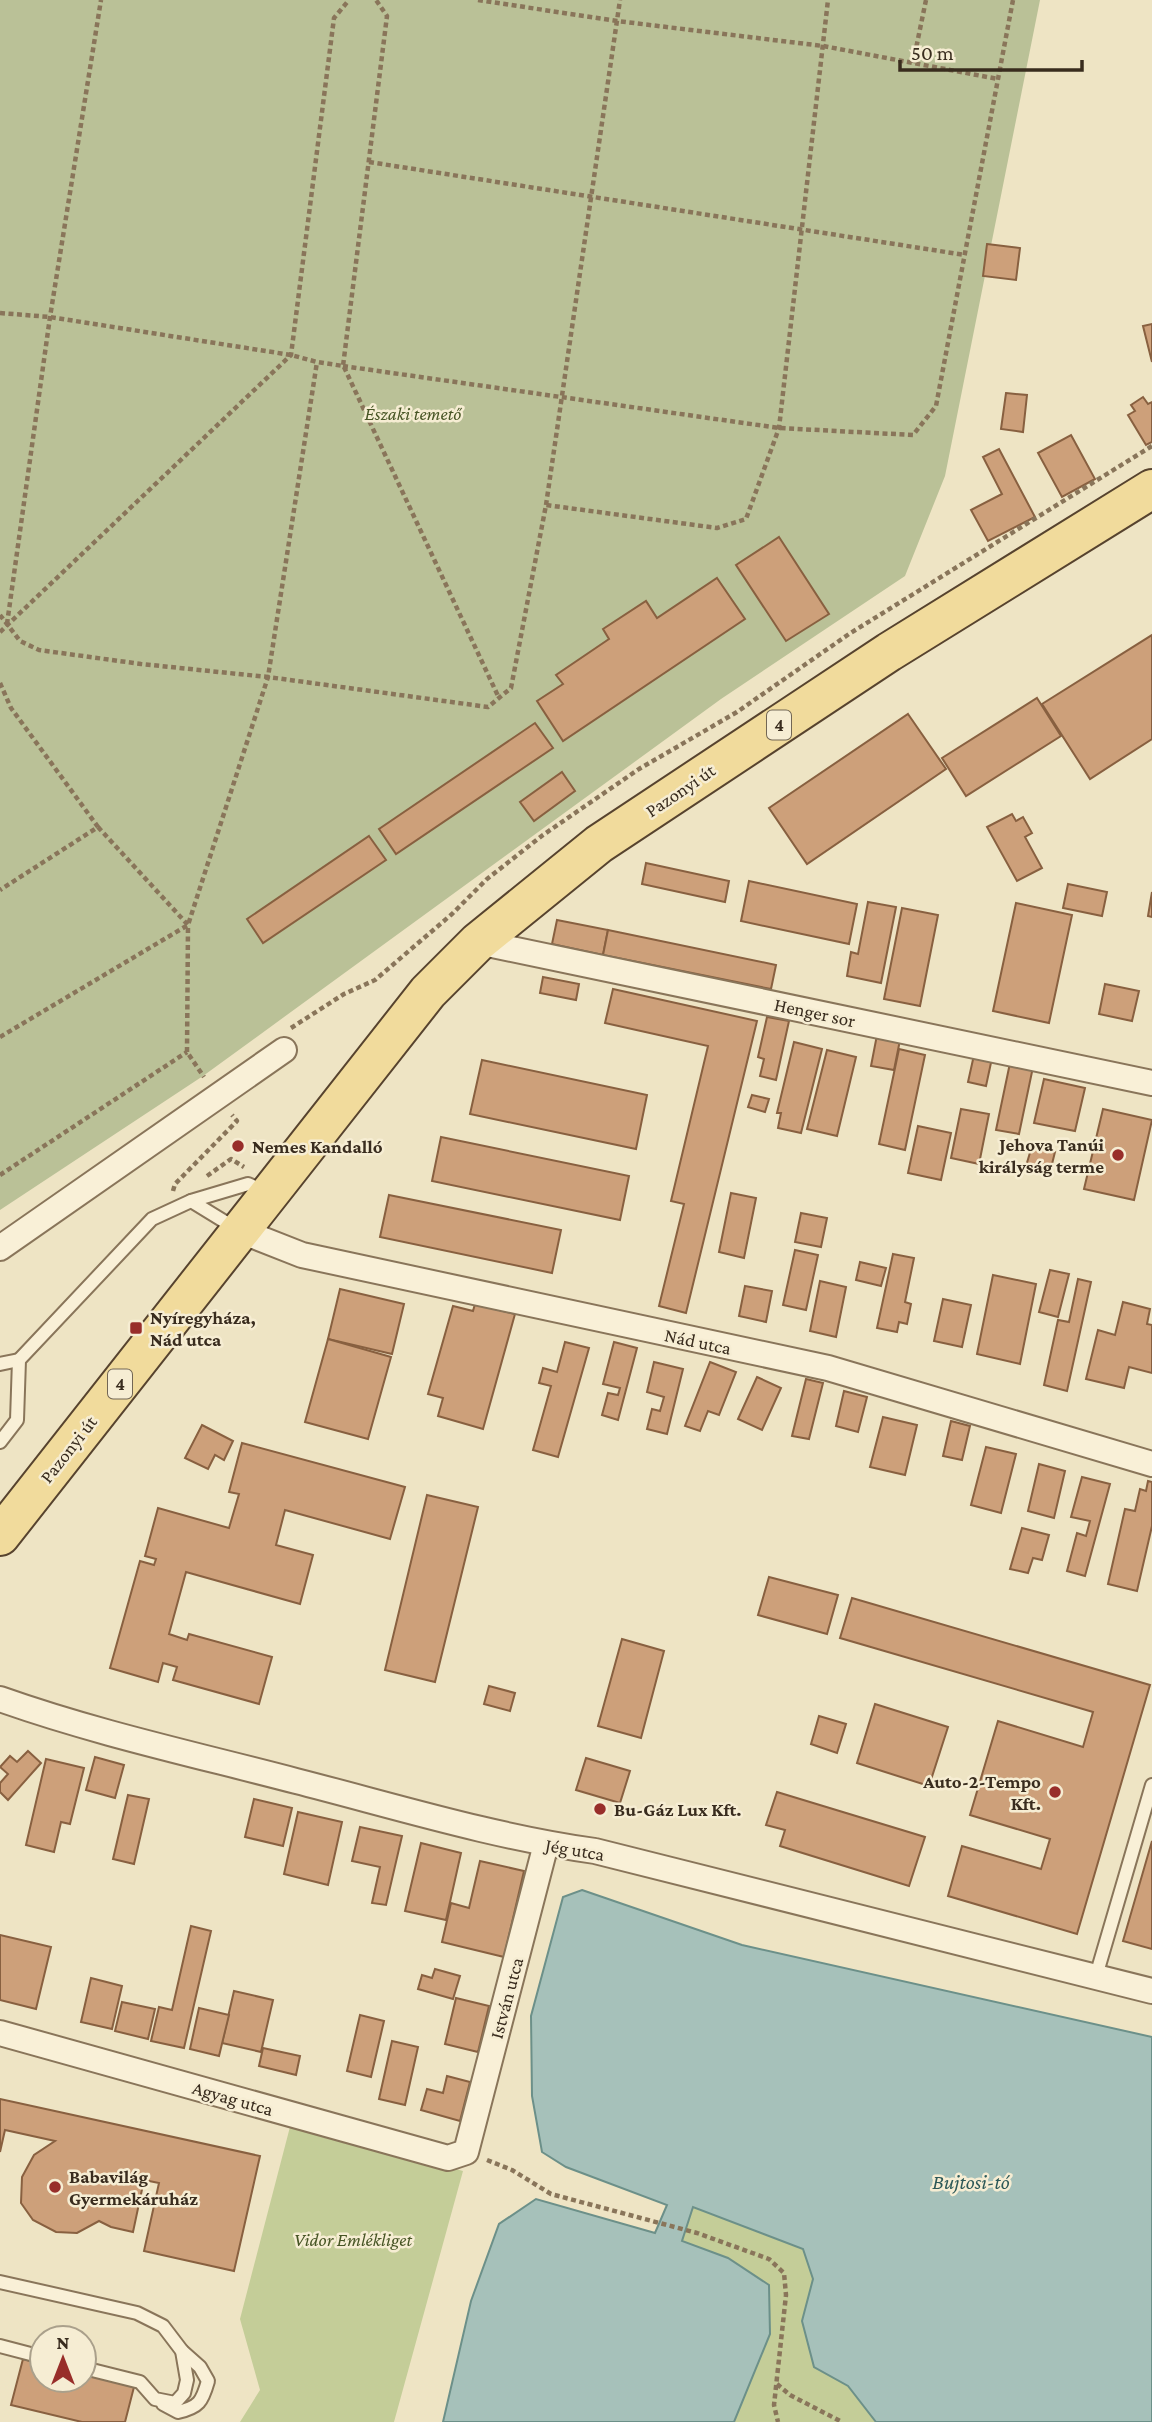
<svg xmlns="http://www.w3.org/2000/svg" width="1152" height="2422" font-family="'Crimson Pro',serif">
<style>
.green{fill:#c4cd98}
.cemetery{fill:#bac197}
.water{fill:#a6c1ba;stroke:#6c9089;stroke-width:2}
.building{fill:#cda07a;stroke:#886040;stroke-width:2}
.lines{fill:none;stroke-linecap:round;stroke-linejoin:round}
.service-casing{stroke:#89755a;stroke-width:16}
.minor-casing{stroke:#89755a;stroke-width:28}
.primary-casing{stroke:#57432e;stroke-width:42}
.path{stroke:#89755a;stroke-width:4.5;stroke-dasharray:5 3.5;stroke-linecap:butt}
.service{stroke:#f9f0d7;stroke-width:12}
.minor{stroke:#f9f0d7;stroke-width:24}
.primary{stroke:#f1db9c;stroke-width:38}
.poi-dot{fill:#982e2a;stroke:#f6edd3;stroke-width:2.5}
.labels{text-anchor:middle;stroke-width:5;stroke-linejoin:round;paint-order:stroke}
.shield{fill:#f6edd3;stroke:#726654;stroke-width:2}
.shield-label{font-size:18px;font-weight:bold;fill:#392c1e}
.park-label{font-size:19px;font-style:italic;fill:#475525;stroke:#f6edd3}
.street-label{font-size:19px;fill:#392c1e;stroke:#f6edd3}
.poi-label{font-size:19px;font-weight:bold;fill:#392c1e;stroke:#f6edd3;text-anchor:start}
.water-label{font-size:21px;font-style:italic;fill:#2d5958;stroke:#f6edd3}
</style>
<rect width="100%" height="100%" fill="#eee4c4"/>
<!-- green -->
<g class="green">
<path d="M291,2123L463,2171L394,2422H240L260,2390L240,2319Z"/>
<path d="M693,2206L803,2249L813,2279L802,2321L814,2366L848,2386L876,2422H734L770,2334L682,2241Z"/>
</g>
<!-- cemetery -->
<path class="cemetery" d="M0,0H1040L945,476L905,576L721,699L203,1076L0,1210Z"/>
<!-- water -->
<path class="water" d="M582,1890L742,1945L1152,2037V2422H876L848,2386L814,2367L802,2321L813,2279L803,2249L693,2207L682,2241L728,2258L769,2285L770,2334L734,2422H443L471,2301L499,2224L536,2199L655,2233L667,2205L566,2167L542,2152L532,2096L531,2016L563,1897Z"/>
<!-- building -->
<g class="building">
<path d="M987,244L1020,248L1016,280L983,276Z"/>
<path d="M1152,324V362L1143,326Z"/>
<path d="M1006,393L1027,395L1023,432L1001,429Z"/>
<path d="M1143,397L1148,404L1152,402V442L1146,445L1128,415L1135,411L1131,405Z"/>
<path d="M1071,435L1095,479L1062,497L1038,453Z"/>
<path d="M999,449L1035,517L988,541L971,510L1002,494L983,457Z"/>
<path d="M779,537L829,614L786,641L736,565Z"/>
<path d="M717,578L745,619L563,741L537,701L563,684L556,675L609,639L603,629L646,601L657,618Z"/>
<path d="M1152,635V739L1090,779L1042,704Z"/>
<path d="M1037,698L1061,736L966,796L942,758Z"/>
<path d="M908,714L946,769L807,864L769,808Z"/>
<path d="M535,723L553,748L396,854L379,829Z"/>
<path d="M562,772L575,791L534,821L520,802Z"/>
<path d="M1012,814L1016,821L1023,817L1032,833L1025,837L1042,868L1017,881L987,827Z"/>
<path d="M369,836L386,860L263,943L247,919Z"/>
<path d="M646,863L729,881L725,902L642,884Z"/>
<path d="M749,881L857,904L849,944L741,921Z"/>
<path d="M1068,884L1107,892L1102,916L1063,908Z"/>
<path d="M1152,892V917L1148,916Z"/>
<path d="M868,902L896,907L881,983L847,976L851,952L858,954Z"/>
<path d="M1016,903L1072,915L1049,1023L993,1011Z"/>
<path d="M902,908L938,915L920,1006L884,999Z"/>
<path d="M557,920L608,930L603,955L552,944Z"/>
<path d="M608,930L776,965L771,989L603,955Z"/>
<path d="M543,977L579,984L576,1000L540,993Z"/>
<path d="M1105,984L1139,991L1132,1021L1099,1014Z"/>
<path d="M613,989L757,1021L686,1313L659,1306L684,1204L671,1201L708,1046L605,1023Z"/>
<path d="M767,1017L789,1021L776,1080L760,1076L764,1059L758,1057Z"/>
<path d="M877,1035L900,1040L894,1070L871,1066Z"/>
<path d="M794,1042L822,1049L801,1133L778,1128L781,1113H777Z"/>
<path d="M899,1049L925,1055L905,1150L879,1144Z"/>
<path d="M827,1050L856,1057L837,1136L807,1129Z"/>
<path d="M974,1055L992,1058L986,1086L968,1082Z"/>
<path d="M482,1060L647,1095L636,1149L470,1114Z"/>
<path d="M1010,1063L1033,1067L1019,1134L996,1130Z"/>
<path d="M1044,1079L1085,1088L1075,1131L1034,1123Z"/>
<path d="M752,1095L769,1099L765,1112L748,1107Z"/>
<path d="M961,1109L989,1114L979,1164L951,1158Z"/>
<path d="M1103,1109L1152,1120L1134,1200L1084,1189Z"/>
<path d="M918,1126L951,1133L941,1180L908,1173Z"/>
<path d="M441,1137L629,1176L620,1220L432,1181Z"/>
<path d="M1032,1146L1055,1152L1050,1172L1026,1166Z"/>
<path d="M731,1193L756,1198L744,1258L719,1252Z"/>
<path d="M389,1195L561,1230L552,1273L380,1237Z"/>
<path d="M801,1213L827,1218L821,1247L795,1242Z"/>
<path d="M795,1250L818,1255L806,1310L783,1305Z"/>
<path d="M893,1254L914,1258L905,1302L911,1304L907,1324L899,1322L897,1332L877,1328Z"/>
<path d="M860,1262L886,1268L881,1286L856,1280Z"/>
<path d="M1050,1270L1069,1274L1058,1317L1039,1312Z"/>
<path d="M993,1275L1036,1284L1020,1364L977,1354Z"/>
<path d="M1078,1279L1091,1282L1067,1391L1044,1385L1058,1320L1069,1322Z"/>
<path d="M820,1281L846,1287L836,1337L810,1331Z"/>
<path d="M745,1286L772,1291L766,1322L739,1316Z"/>
<path d="M340,1289L404,1304L392,1354L328,1339Z"/>
<path d="M943,1299L971,1305L962,1347L934,1341Z"/>
<path d="M1123,1302L1150,1309L1147,1324L1152,1325V1373L1129,1367L1124,1388L1086,1379L1098,1330L1115,1335Z"/>
<path d="M475,1304L515,1314L483,1429L438,1416L443,1398L428,1394L453,1306L473,1311Z"/>
<path d="M328,1339L391,1357L368,1439L305,1422Z"/>
<path d="M565,1342L589,1348L558,1457L533,1450L551,1386L539,1383L543,1368L557,1372Z"/>
<path d="M614,1342L637,1348L618,1420L602,1415L608,1393L618,1395L620,1388L603,1384Z"/>
<path d="M654,1362L683,1369L667,1434L647,1429L652,1409L660,1411L664,1397L647,1392Z"/>
<path d="M710,1362L736,1372L719,1415L708,1411L700,1431L685,1426Z"/>
<path d="M757,1377L781,1388L762,1430L738,1419Z"/>
<path d="M806,1379L823,1383L809,1439L792,1436Z"/>
<path d="M844,1391L867,1397L858,1432L836,1426Z"/>
<path d="M883,1417L917,1425L905,1475L870,1467Z"/>
<path d="M951,1421L970,1426L962,1460L943,1456Z"/>
<path d="M202,1425L233,1441L224,1460L215,1455L208,1469L185,1458Z"/>
<path d="M242,1443L405,1487L390,1539L285,1510L276,1545L313,1555L300,1604L186,1572L169,1634L187,1640L189,1634L272,1657L259,1704L173,1680L177,1667L163,1663L158,1682L110,1668L140,1561L154,1565L156,1559L145,1556L158,1508L229,1528L239,1494L229,1492Z"/>
<path d="M986,1447L1016,1454L1001,1513L971,1505Z"/>
<path d="M1039,1464L1065,1471L1054,1518L1028,1511Z"/>
<path d="M1082,1477L1110,1484L1085,1576L1067,1571L1077,1533L1086,1536L1090,1521L1071,1517Z"/>
<path d="M1148,1481L1152,1482V1526L1137,1591L1108,1584L1125,1509L1135,1511L1140,1489L1146,1491Z"/>
<path d="M427,1495L478,1507L435,1682L385,1670Z"/>
<path d="M1022,1528L1049,1535L1042,1560L1033,1558L1028,1573L1010,1569Z"/>
<path d="M769,1577L838,1595L827,1634L758,1615Z"/>
<path d="M852,1598L1150,1685L1077,1934L948,1896L962,1846L1041,1869L1050,1839L970,1815L998,1721L1083,1747L1093,1712L840,1638Z"/>
<path d="M622,1639L664,1651L641,1738L598,1726Z"/>
<path d="M489,1686L515,1693L510,1711L484,1704Z"/>
<path d="M875,1704L948,1727L929,1786L857,1763Z"/>
<path d="M819,1716L846,1724L837,1753L811,1744Z"/>
<path d="M28,1751L41,1763L8,1800L0,1792V1783L8,1774L0,1767L10,1756L17,1762Z"/>
<path d="M95,1757L124,1765L115,1798L86,1790Z"/>
<path d="M586,1758L630,1771L620,1803L576,1790Z"/>
<path d="M46,1759L84,1768L70,1824L61,1822L54,1852L26,1845Z"/>
<path d="M777,1792L925,1837L909,1886L780,1846L785,1830L766,1825Z"/>
<path d="M128,1795L149,1799L134,1864L113,1859Z"/>
<path d="M254,1799L292,1808L283,1846L245,1837Z"/>
<path d="M298,1812L342,1822L328,1885L284,1874Z"/>
<path d="M360,1827L402,1836L386,1905L372,1903L380,1867L352,1861Z"/>
<path d="M1152,1841V1949L1123,1941Z"/>
<path d="M421,1843L461,1853L446,1920L405,1911Z"/>
<path d="M480,1861L524,1871L504,1957L442,1942L451,1903L469,1908Z"/>
<path d="M191,1926L211,1931L184,2048L151,2041L159,2007L172,2010Z"/>
<path d="M0,1935L51,1947L36,2009L0,2000Z"/>
<path d="M435,1969L460,1976L453,1999L418,1989L422,1975L432,1978Z"/>
<path d="M91,1978L122,1986L112,2029L81,2022Z"/>
<path d="M234,1991L273,2000L261,2052L222,2043Z"/>
<path d="M456,1998L489,2006L478,2052L445,2044Z"/>
<path d="M122,2002L155,2009L148,2039L115,2031Z"/>
<path d="M199,2008L229,2015L219,2056L190,2049Z"/>
<path d="M360,2015L384,2021L371,2077L347,2071Z"/>
<path d="M392,2041L418,2047L405,2105L379,2099Z"/>
<path d="M263,2048L300,2056L296,2075L259,2066Z"/>
<path d="M447,2076L470,2082L460,2121L421,2110L427,2089L443,2093Z"/>
<path d="M0,2099L260,2156L234,2271L144,2251L159,2183L144,2180L133,2232L111,2227L99,2221L77,2233L56,2232L33,2220L21,2203L22,2177L34,2155L55,2141L5,2130L0,2152Z"/>
<path d="M23,2359L42,2364V2380H84V2374L134,2387L125,2422H82L11,2405Z"/>
</g>
<g class="lines">
<defs>
<g id="service">
<path d="M191,1201L235,1228"/>
<path d="M0,1364L19,1360"/>
<path d="M0,1442L17,1420L19,1360L152,1219L191,1201L248,1184L259,1189L265,1195"/>
<path d="M1096,1976L1152,1785"/>
<path d="M0,2282L137,2313L163,2326L182,2351L187,2380L184,2393L175,2403L155,2399L140,2382L84,2368"/>
<path d="M0,2346L42,2357"/>
<path d="M163,2404L178,2412C199,2407 202,2402 208,2381L200,2367L182,2351"/>
</g>
<g id="minor">
<path d="M478,942L1152,1083"/>
<path d="M241,1231L302,1255L828,1368L1152,1464"/>
<path d="M0,1248L284,1050"/>
<path d="M0,1699C96,1733 197,1755 296,1781C394,1806 494,1837 595,1851L1152,1991"/>
<path d="M0,2033L448,2158L466,2152L546,1844"/>
</g>
<path id="primary" d="M0,1536L428,992L478,942L599,844L889,652L1152,489"/>
</defs>
<!-- service casing -->
<use href="#service" class="service-casing"/>
<!-- minor casing -->
<use href="#minor" class="minor-casing"/>
<!-- primary casing -->
<use href="#primary" class="primary-casing"/>
<!-- path -->
<g class="path">
<path d="M478,0L617,21L823,46L998,79"/>
<path d="M913,63L926,0"/>
<path d="M369,162L965,255"/>
<path d="M0,313L50,317L291,355L317,362L343,366L387,16L376,0"/>
<path d="M343,366L779,428L913,435L936,406L1013,0"/>
<path d="M344,367L499,698"/>
<path d="M546,505L620,0"/>
<path d="M0,615L20,641L39,650L141,664L268,677L317,362"/>
<path d="M7,624L50,317L101,0"/>
<path d="M0,632L291,355L334,18L349,0"/>
<path d="M0,683L11,708L98,827L0,890"/>
<path d="M98,827L188,925L187,1052L204,1077"/>
<path d="M291,1028L344,994L375,980L452,914L487,879L543,835L639,769L737,712L849,634L1152,446"/>
<path d="M0,1037L188,925L268,677L488,707L511,688L546,505L717,528L746,519L779,428L828,0"/>
<path d="M0,1175L187,1052"/>
<path d="M207,1176L231,1159L244,1167"/>
<path d="M173,1191L175,1184L237,1121L232,1115"/>
<path d="M487,2160L512,2170L551,2194L697,2233L769,2259L784,2273L786,2295L774,2405L778,2422"/>
<path d="M777,2384L790,2395L842,2422"/>
</g>
<!-- service -->
<use href="#service" class="service"/>
<!-- minor -->
<use href="#minor" class="minor"/>
<!-- primary -->
<use href="#primary" class="primary"/>
</g>
<!-- markers -->
<g class="poi-dot">
<circle cx="238" cy="1146" r="7"/>
<circle cx="1118" cy="1155" r="7"/>
<rect x="129" y="1321" width="14" height="14" rx="3.5"/>
<circle cx="1055" cy="1792" r="7"/>
<circle cx="600" cy="1809" r="7"/>
<circle cx="55" cy="2187" r="7"/>
</g>
<g class="labels">
<!-- shield labels -->
<g class="shield">
<rect x="767" y="710.5" width="24" height="29" rx="5"/>
<rect x="108" y="1369.5" width="24" height="29" rx="5"/>
</g>
<g class="shield-label">
<text x="779" y="731">4</text>
<text x="120" y="1390">4</text>
</g>
<!-- park labels -->
<g class="park-label">
<text x="413" y="420">Északi temető</text>
<text x="353" y="2246">Vidor Emlékliget</text>
</g>
<!-- street labels -->
<g class="street-label">
<text transform="translate(680 790) rotate(-34)" y="7">Pazonyi út</text>
<text transform="translate(815 1012) rotate(12)" y="7">Henger sor</text>
<text transform="translate(698 1341) rotate(12)" y="7">Nád utca</text>
<text transform="translate(68 1449) rotate(-52)" y="7">Pazonyi út</text>
<text transform="translate(575 1849) rotate(10)" y="7">Jég utca</text>
<text transform="translate(506 1998) rotate(-75)" y="7">István utca</text>
<text transform="translate(233 2098) rotate(16)" y="7">Agyag utca</text>
</g>
<!-- poi labels -->
<g class="poi-label">
<text x="1104" y="1151" text-anchor="end">Jehova Tanúi<tspan x="1104" dy="22">királyság terme</tspan></text>
<text x="252" y="1153">Nemes Kandalló</text>
<text x="150" y="1324">Nyíregyháza,<tspan x="150" dy="22">Nád utca</tspan></text>
<text x="1041" y="1788" text-anchor="end">Auto-2-Tempo<tspan x="1041" dy="22">Kft.</tspan></text>
<text x="614" y="1816">Bu-Gáz Lux Kft.</text>
<text x="69" y="2183">Babavilág<tspan x="69" dy="22">Gyermekáruház</tspan></text>
</g>
<!-- water labels -->
<g class="water-label">
<text x="971" y="2189">Bujtosi-tó</text>
</g>
</g>
<!-- north arrow -->
<g transform="translate(63 2359)"><circle r="33" fill="#f6edd3" stroke="#aaa08b" stroke-width="2"/>
<path d="M0-5L12 26L0 18L-12 26Z" fill="#982e2a"/>
<text y="-10" font-size="19" font-weight="bold" text-anchor="middle" fill="#392c1e">N</text>
</g>
<!-- scale -->
<path d="M900 60v10h182v-10" fill="none" stroke="#392c1e" stroke-width="3.5"/>
<text x="911" y="60" font-size="21" fill="#392c1e" stroke="#f6edd3" stroke-width="5" paint-order="stroke">50 m</text>
</svg>
